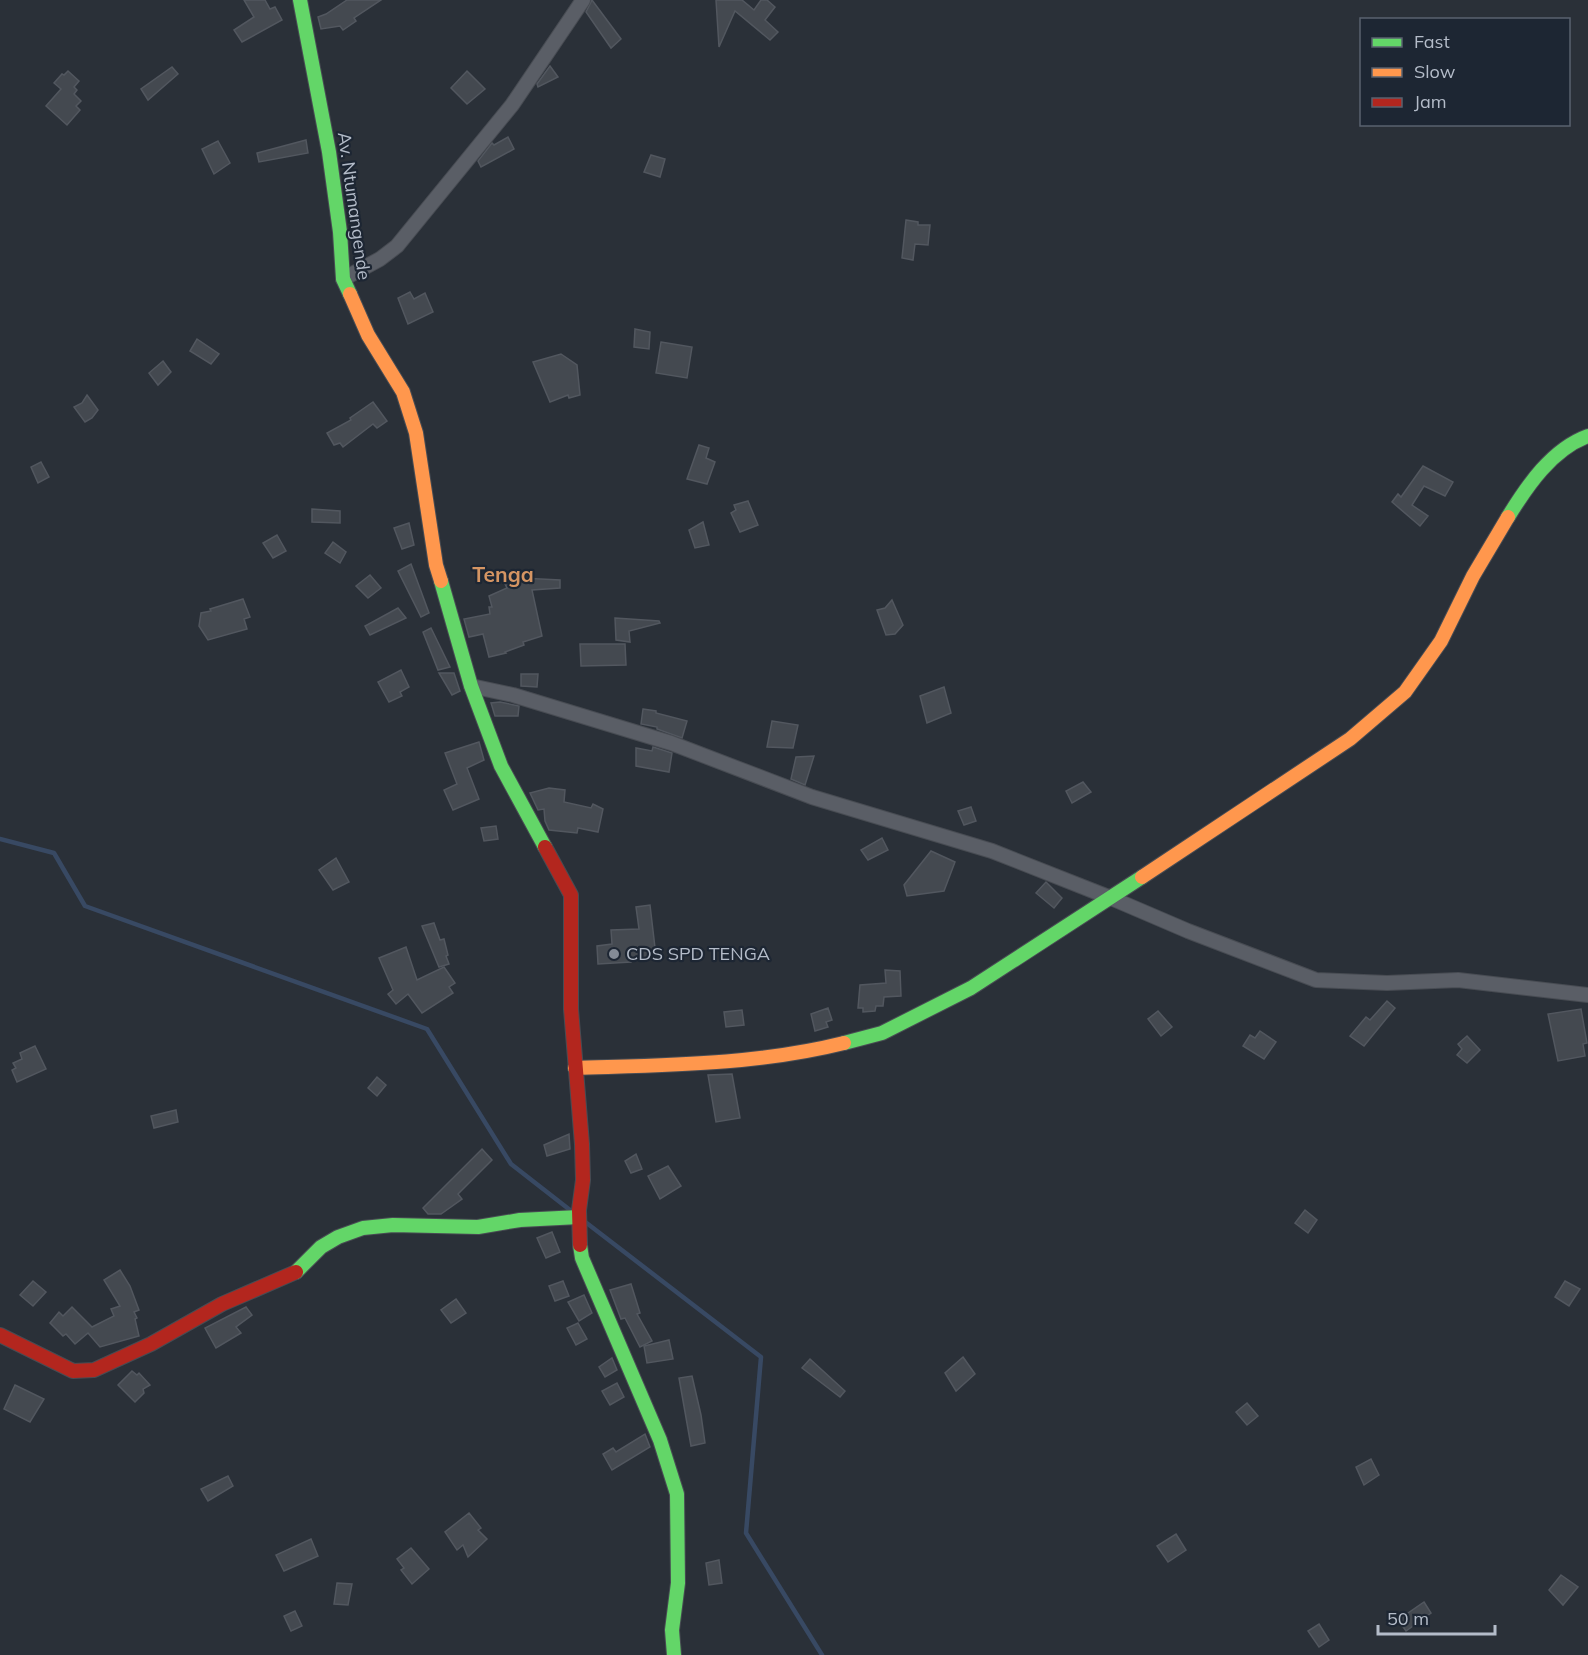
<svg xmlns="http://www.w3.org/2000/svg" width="1588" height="1655" font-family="Mulish,sans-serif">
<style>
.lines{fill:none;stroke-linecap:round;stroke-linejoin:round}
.stream{stroke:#384963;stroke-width:4.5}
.building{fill:#444950;stroke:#52575f;stroke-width:1.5}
.street-casing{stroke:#484c53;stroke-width:16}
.fast-casing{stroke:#484c53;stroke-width:16}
.slow-casing{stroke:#484c53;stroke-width:16}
.jam-casing{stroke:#484c53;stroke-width:16}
.street{stroke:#5a5e66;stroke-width:14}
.fast{stroke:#63d668;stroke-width:14}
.slow{stroke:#ff974d;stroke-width:14}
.jam{stroke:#b3261e;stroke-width:14}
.poi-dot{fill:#848b96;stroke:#1d2633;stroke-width:2}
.labels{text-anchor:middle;stroke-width:4.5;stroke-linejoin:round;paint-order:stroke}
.street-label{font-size:18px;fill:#b4bcc9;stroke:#1d2633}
.poi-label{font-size:18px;fill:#b4bcc9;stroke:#1d2633;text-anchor:start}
.quarter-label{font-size:21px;font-weight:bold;fill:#d59563;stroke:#1d2633}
</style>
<rect width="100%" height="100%" fill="#2a3038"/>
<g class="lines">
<!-- stream -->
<g class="stream">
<path d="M0,839L54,853L85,906L427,1029L511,1164L570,1210"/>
<path d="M584,1221L761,1357L746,1533L822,1655"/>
</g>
</g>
<!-- building -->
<g class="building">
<path d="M244,0H265L270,9L275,7L282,20L242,42L234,30L254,17Z"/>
<path d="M347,0H381L354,18L356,21L343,30L340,26L321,29L318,17L326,14Z"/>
<path d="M592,0L621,39L611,48L586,12Z"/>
<path d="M716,0H742L754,10L761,0H767L775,7L765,20L778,32L770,40L735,11L719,47Z"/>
<path d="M550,66L558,77L538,87L537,84Z"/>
<path d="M172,67L178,74L148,100L141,89Z"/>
<path d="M68,71L79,81L74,87L77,90L74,94L81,101L76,106L80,110L67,125L46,106L61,89L54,83L62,74L64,75Z"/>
<path d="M467,71L485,89L467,104L451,88Z"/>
<path d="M508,137L514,149L481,167L478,161L492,143L494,145Z"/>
<path d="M306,140L308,153L259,162L257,153Z"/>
<path d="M218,141L230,163L214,174L202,149Z"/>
<path d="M651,155L665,159L660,177L644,172Z"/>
<path d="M906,220L918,222V225H930L928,245L915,244L913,260L902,258Z"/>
<path d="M410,292L414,299L425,293L433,312L408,324L398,298Z"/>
<path d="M635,329L650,332L649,349L634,347Z"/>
<path d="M197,339L219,354L211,364L190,351Z"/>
<path d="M661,342L692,347L687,378L656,373Z"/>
<path d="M561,354L577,365L580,395L569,398L568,395L550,402L533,362Z"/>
<path d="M163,361L171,372L158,385L149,373Z"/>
<path d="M87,395L98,410L92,418L85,422L74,407L82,403Z"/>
<path d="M373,402L387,421L377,428L373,424L343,447L340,443L334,445L327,433L351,420L350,418Z"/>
<path d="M699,445L709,448L706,458L715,462L707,484L687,479Z"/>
<path d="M41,462L49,477L38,483L31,467Z"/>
<path d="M1423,466L1453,482L1445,496L1424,486L1412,505L1428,516L1420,526L1392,502L1398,494L1401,497Z"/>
<path d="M748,501L758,525L740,532L731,513L736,510L734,505Z"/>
<path d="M312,509L340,511V523L312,522Z"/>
<path d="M703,522L709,545L695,548L689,530Z"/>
<path d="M409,523L414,545L402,549L394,528Z"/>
<path d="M277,535L286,551L273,558L263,543Z"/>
<path d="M333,542L346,552L340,563L325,553Z"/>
<path d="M411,564L429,613L421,617L398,571Z"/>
<path d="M370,575L381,588L368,598L356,586Z"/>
<path d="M521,578L560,580V588L532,590L542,636L523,642L524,645L505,652L506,653L489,657L483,634L469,637L464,619L490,614L489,607H492L489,596L507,588L505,584Z"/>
<path d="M243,599L250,617L244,619L247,629L208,640L199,626L201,613L211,611L210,609Z"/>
<path d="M892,600L903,625L895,634L886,635L877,610L885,608Z"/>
<path d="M398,608L406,618L370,635L365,626Z"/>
<path d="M615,618L659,621L660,623L629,631L630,642L616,640Z"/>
<path d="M431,628L450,667L438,670L423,632Z"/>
<path d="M580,644H625L626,665L581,666Z"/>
<path d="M401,670L409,687L400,692L402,696L389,702L378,682Z"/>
<path d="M439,673H454L460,691L452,695Z"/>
<path d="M521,674H538L537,687L521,686Z"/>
<path d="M944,687L951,713L927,723L920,696Z"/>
<path d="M500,702L519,706L518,716H495L491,703Z"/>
<path d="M643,709L656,711V713L687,721L682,738L657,729V727L641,724Z"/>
<path d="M772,721L798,725L793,748L767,747Z"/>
<path d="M479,742L484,760L467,768L479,799L453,810L444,790L457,784L445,753Z"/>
<path d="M653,747L672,753L669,772L636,766V748L652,751Z"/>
<path d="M814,756L805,785L791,779L796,757Z"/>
<path d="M1083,782L1091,792L1072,803L1066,791Z"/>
<path d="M549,788L565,790L564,802L591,808L593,804L603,809L598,832L578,828L577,833L549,830L545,821L544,809L538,810L530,793Z"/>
<path d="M971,807L976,821L964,825L958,811Z"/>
<path d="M496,826L498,839L484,841L481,828Z"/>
<path d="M882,838L888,850L868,860L861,850Z"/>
<path d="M931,851L955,862L944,891L907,896L904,885Z"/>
<path d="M336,858L349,882L333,890L319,870Z"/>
<path d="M1046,882L1062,898L1054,908L1036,893Z"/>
<path d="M650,905L656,956L631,959V962L598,964L597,946L612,944L611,930L639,929L636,907Z"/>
<path d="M434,923L440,940L444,939L448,955L446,956L449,964L439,967L422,926Z"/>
<path d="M406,947L417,980L444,967L455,983L449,987L453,993L422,1013L408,994L396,1004L388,994L393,990L379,958Z"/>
<path d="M885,970L900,971L901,996L884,997L883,1006H876L875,1011L863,1012V1008H858L860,985L886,983Z"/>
<path d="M1387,1001L1395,1008L1364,1046L1350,1036L1366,1017L1370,1020Z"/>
<path d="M828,1008L832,1020L826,1022L828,1027L815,1031L811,1014Z"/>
<path d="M1581,1009L1587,1043L1583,1044L1585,1056L1558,1061L1548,1014Z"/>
<path d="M742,1010L744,1025L726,1027L724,1012Z"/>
<path d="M1158,1011L1172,1027L1161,1036L1148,1019Z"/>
<path d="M1260,1031L1276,1042L1264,1059L1243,1046L1250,1035L1255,1038Z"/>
<path d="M1467,1036L1480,1050L1467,1063L1457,1055L1462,1049L1458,1044Z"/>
<path d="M35,1046L46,1069L17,1082L12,1070L16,1068L13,1063L22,1059L20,1053Z"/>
<path d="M732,1074L740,1118L716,1122L708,1075Z"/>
<path d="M377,1077L386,1085L377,1096L368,1088Z"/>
<path d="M176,1110L178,1122L154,1128L151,1116Z"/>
<path d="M569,1134L570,1149L547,1156L544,1145Z"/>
<path d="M482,1149L492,1160L458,1194L462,1199L441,1214H428L423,1208Z"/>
<path d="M636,1154L642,1169L631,1173L625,1161Z"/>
<path d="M668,1166L681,1186L660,1199L648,1176Z"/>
<path d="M1305,1210L1317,1220L1308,1233L1295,1223Z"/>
<path d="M552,1232L560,1252L546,1258L537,1238Z"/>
<path d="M120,1270L130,1286L139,1310L134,1312L137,1318L135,1319L139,1336L100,1347L88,1333L75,1344L66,1334L63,1336L50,1323L59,1312L63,1316L72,1307L92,1327L114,1316L111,1309L120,1306L104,1280Z"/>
<path d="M33,1281L46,1292L33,1306L20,1295Z"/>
<path d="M563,1281L569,1296L555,1301L549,1286Z"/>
<path d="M1565,1281L1580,1289L1569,1306L1555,1297Z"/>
<path d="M631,1284L640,1313L637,1314L652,1341L640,1347L625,1318L621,1319L610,1290Z"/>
<path d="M584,1295L592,1313L579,1321L568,1302Z"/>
<path d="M456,1299L466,1313L451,1323L441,1310Z"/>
<path d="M246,1307L252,1315L236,1327L241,1333L216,1348L205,1328Z"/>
<path d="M578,1323L587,1339L576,1345L567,1328Z"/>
<path d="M669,1340L673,1359L647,1363L644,1346Z"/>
<path d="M963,1357L975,1374L956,1391L945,1373Z"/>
<path d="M612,1358L617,1370L605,1377L599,1367Z"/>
<path d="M810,1359L845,1391L840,1397L802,1368Z"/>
<path d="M132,1371L137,1375L139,1373L150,1385L143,1389L144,1393L135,1402L118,1385Z"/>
<path d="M692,1376L701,1415L705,1443L691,1446L679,1378Z"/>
<path d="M617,1383L624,1397L610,1405L602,1391Z"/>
<path d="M15,1385L44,1399L30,1422L4,1409Z"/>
<path d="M1247,1403L1258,1416L1247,1425L1236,1412Z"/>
<path d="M645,1434L650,1447L612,1470L603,1454L613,1448L616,1452Z"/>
<path d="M1371,1459L1379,1475L1364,1485L1356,1467Z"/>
<path d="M228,1476L233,1486L208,1501L201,1489Z"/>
<path d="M469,1513L481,1528L478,1530L487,1539L468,1557L463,1545L457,1550L445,1532Z"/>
<path d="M1176,1534L1186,1550L1168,1562L1157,1546Z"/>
<path d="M311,1539L318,1556L284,1571L276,1555Z"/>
<path d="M411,1548L429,1569L412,1584L401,1570L404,1568L397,1559Z"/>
<path d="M719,1560L722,1583L709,1585L706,1563Z"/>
<path d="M1561,1575L1578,1587L1563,1605L1549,1590Z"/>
<path d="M337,1583L352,1584L348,1605L334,1604Z"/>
<path d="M1424,1602L1431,1613L1406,1631L1398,1620Z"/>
<path d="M295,1611L302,1626L291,1631L284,1616Z"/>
<path d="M1319,1624L1329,1640L1319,1647L1308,1631Z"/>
</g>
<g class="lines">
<defs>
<g id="street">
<path d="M343,279L380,259L397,246L512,105L583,0"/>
<path d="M471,686L513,695L671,743L812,797L992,851L1111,898L1188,931L1316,980L1387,983L1458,980L1588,995"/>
</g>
<g id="fast">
<path d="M300,0L329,152L340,232L343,279L350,294"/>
<path d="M1508,517C1527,486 1552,449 1588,436"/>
<path d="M441,581L471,686L501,766L545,847"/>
<path d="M844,1043L882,1033L971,988L1142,877"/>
<path d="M580,1245L582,1258L660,1440L677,1494L678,1583L672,1630L674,1655"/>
<path d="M296,1272L321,1247L338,1237L363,1228L393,1225L478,1227L520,1220L579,1217"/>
</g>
<g id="slow">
<path d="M350,294L368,335L403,392L416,433L436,565L441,581"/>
<path d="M1142,877L1350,739L1405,692L1441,641L1473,576L1508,517"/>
<path d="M575,1068C665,1065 756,1065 844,1043"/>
</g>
<g id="jam">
<path d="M545,847L571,895V1009L582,1144L583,1180L579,1210L580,1245"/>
<path d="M0,1335L73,1371L94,1370L151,1344L222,1304L296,1272"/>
</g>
</defs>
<!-- street casing -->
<use href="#street" class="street-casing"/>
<!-- fast casing -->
<use href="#fast" class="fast-casing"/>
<!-- slow casing -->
<use href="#slow" class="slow-casing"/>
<!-- jam casing -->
<use href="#jam" class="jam-casing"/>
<!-- street -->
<use href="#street" class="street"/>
<!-- fast -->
<use href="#fast" class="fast"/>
<!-- slow -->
<use href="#slow" class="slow"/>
<!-- jam -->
<use href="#jam" class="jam"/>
</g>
<!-- markers -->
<circle class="poi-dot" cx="614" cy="954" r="6"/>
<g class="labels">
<!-- street labels -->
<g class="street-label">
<text transform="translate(354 206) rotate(82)" y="6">Av. Ntumangende</text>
</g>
<!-- poi labels -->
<g class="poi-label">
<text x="626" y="960">CDS SPD TENGA</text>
</g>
<!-- quarter labels -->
<g class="quarter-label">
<text x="503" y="582">Tenga</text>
</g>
</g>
<!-- legend -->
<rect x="1360" y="18" width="210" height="108" fill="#1d2633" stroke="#59626f" stroke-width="1.5"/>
<rect x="1372" y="38" width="30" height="9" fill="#63d668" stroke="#59626f" stroke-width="1.5"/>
<text x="1414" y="48" font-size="18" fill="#b4bcc9">Fast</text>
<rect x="1372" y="68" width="30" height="9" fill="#ff974d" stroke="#59626f" stroke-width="1.5"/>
<text x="1414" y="78" font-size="18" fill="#b4bcc9">Slow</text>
<rect x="1372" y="98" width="30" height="9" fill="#b3261e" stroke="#59626f" stroke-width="1.5"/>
<text x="1414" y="108" font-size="18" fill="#b4bcc9">Jam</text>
<!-- scale -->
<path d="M1378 1625v9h117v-9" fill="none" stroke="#b4bcc9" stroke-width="3"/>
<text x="1387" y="1625" font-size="18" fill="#b4bcc9" stroke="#1d2633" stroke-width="4.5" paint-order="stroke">50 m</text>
</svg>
